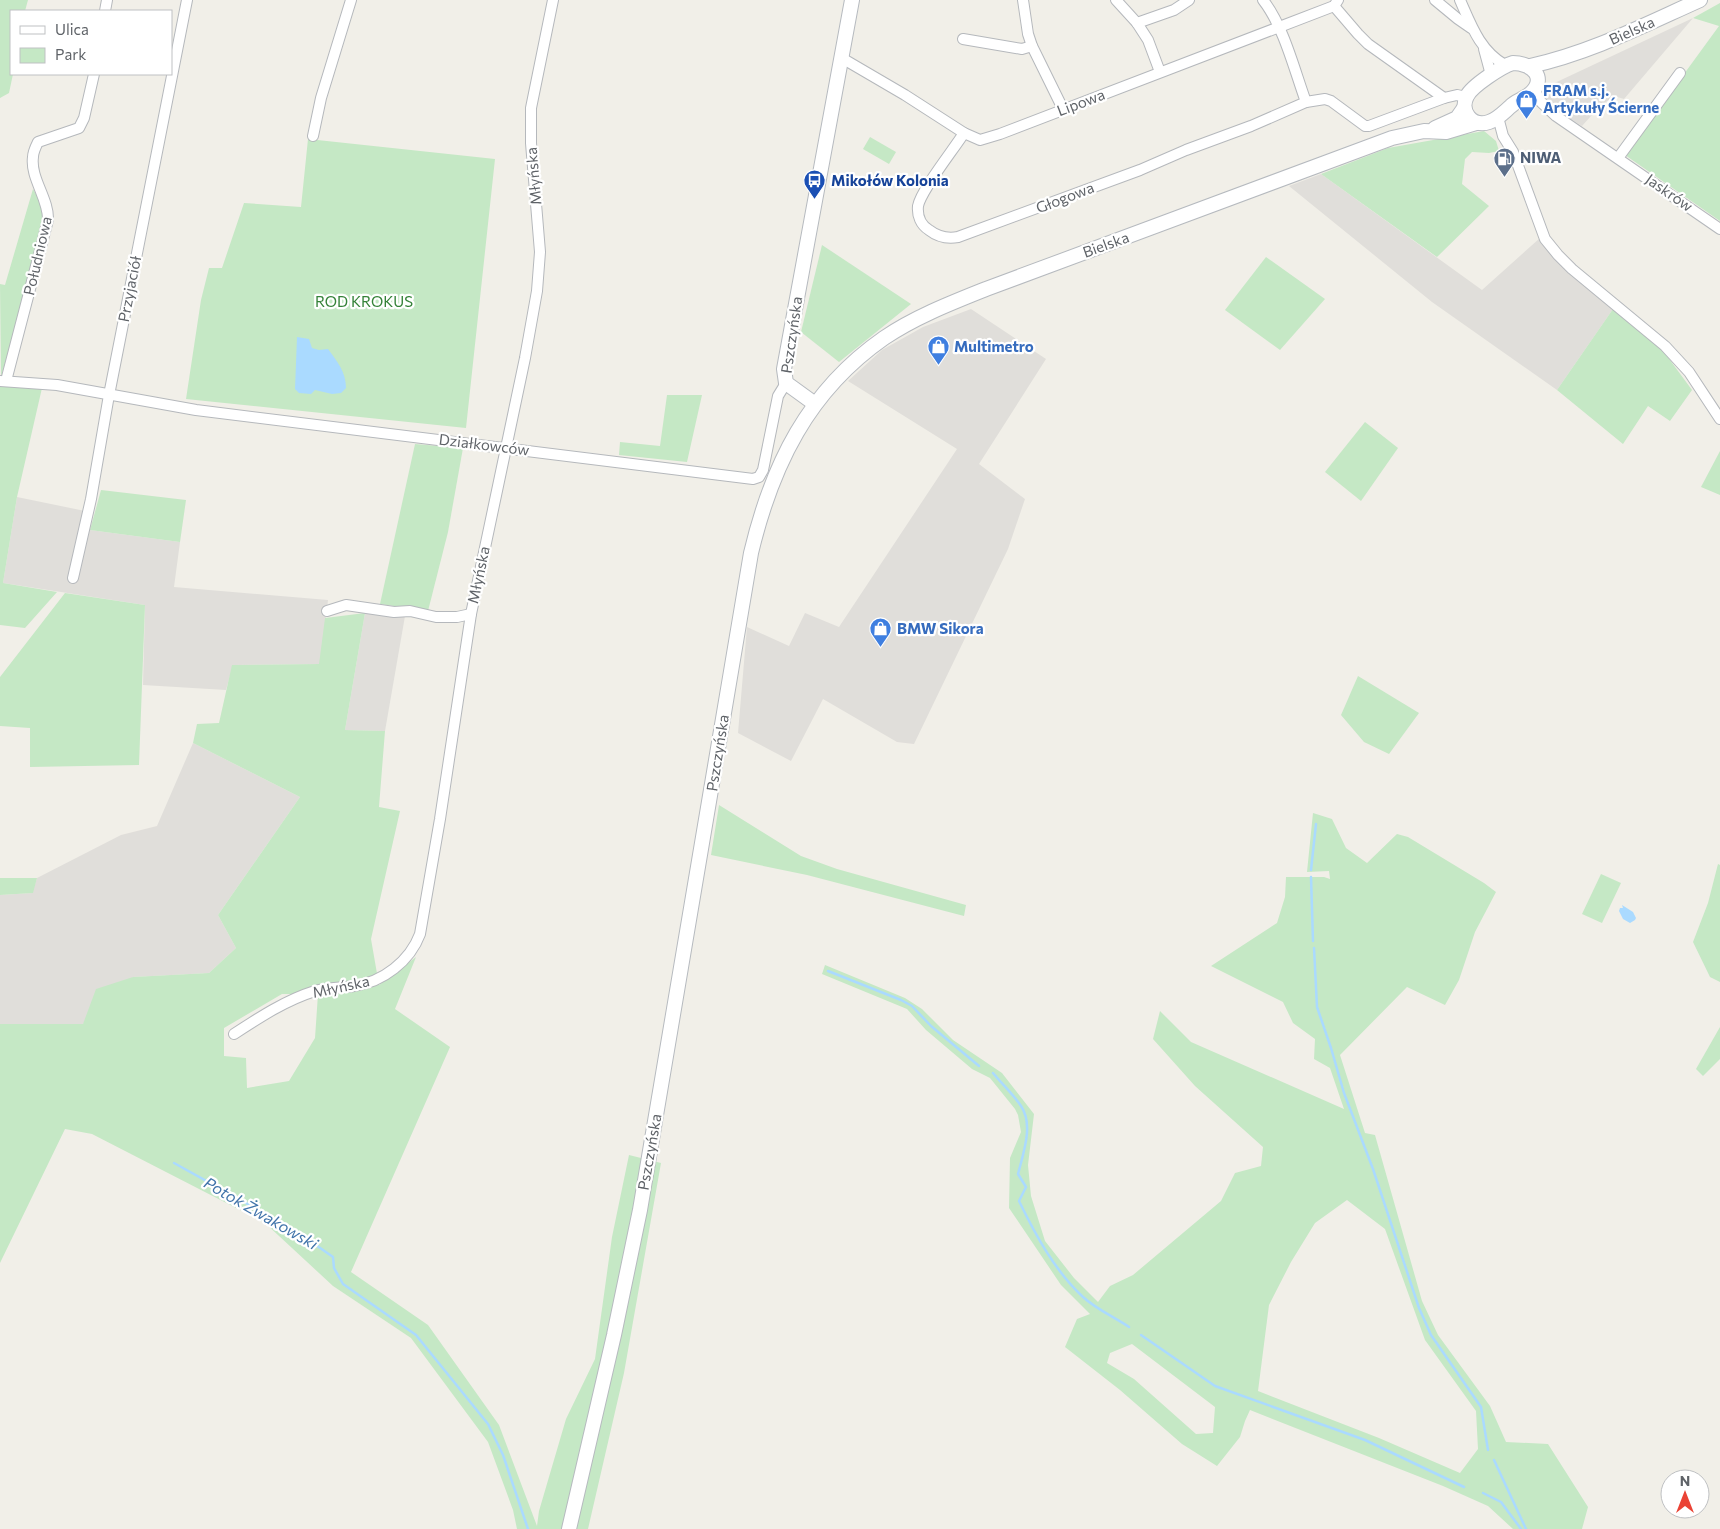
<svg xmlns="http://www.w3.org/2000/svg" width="1720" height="1529" font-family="Commissioner,sans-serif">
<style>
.industrial{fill:#e0deda}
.green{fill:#c5e8c5;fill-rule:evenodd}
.water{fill:#aadaff}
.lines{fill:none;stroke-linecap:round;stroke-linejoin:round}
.stream{stroke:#aadaff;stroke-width:2.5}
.street-casing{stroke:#b5b8bc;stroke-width:12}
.secondary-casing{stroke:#b6babf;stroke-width:16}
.street{stroke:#fff;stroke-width:10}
.secondary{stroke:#fff;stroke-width:14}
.labels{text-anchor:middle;stroke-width:4.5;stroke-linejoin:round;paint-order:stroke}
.street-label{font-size:15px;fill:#5f6368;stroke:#fff}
.shop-label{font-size:15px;font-weight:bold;fill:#366cbe;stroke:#fff;text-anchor:start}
.service-label{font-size:15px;font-weight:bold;fill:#4e5e75;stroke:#fff;text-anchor:start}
.transit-label{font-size:15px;font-weight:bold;fill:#164399;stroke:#fff;text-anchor:start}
.park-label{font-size:15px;fill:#348238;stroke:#fff}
.water-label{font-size:16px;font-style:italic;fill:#4174aa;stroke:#fff}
</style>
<rect width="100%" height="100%" fill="#f1efe8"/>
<!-- industrial -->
<g class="industrial">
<path d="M1693,18L1624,99L1614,96L1599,107L1582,126L1544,102L1546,87Z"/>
<path d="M1321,174L1482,290L1540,238L1567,272L1613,309L1557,390L1432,302L1289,186Z"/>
<path d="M971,309L1046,359L979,464L1025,499L1008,549L914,744L897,742L823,699L791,761L738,733L747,627L789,646L805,613L839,627L957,449L848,381L882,350L923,327Z"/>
<path d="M17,497L85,511L90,530L180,542L174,587L328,600L320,664L233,665L226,690L143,685L145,605L3,583Z"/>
<path d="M365,613L405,616L385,731L345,730Z"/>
<path d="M193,743L300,797L218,915L236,948L209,973L133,977L83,1024H0V895L32,893L37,878L121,835L157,826Z"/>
</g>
<!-- green -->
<g class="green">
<path d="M0,0H28L25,11H11V74H13L9,93L0,98Z"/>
<path d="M1720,3V221L1625,155L1719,26L1693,18Z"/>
<path d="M1484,131L1496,141L1499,151L1489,153L1472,152L1465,159L1462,184L1489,206L1437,257L1321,174L1388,148Z"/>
<path d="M870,137L896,152L889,164L863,149Z"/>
<path d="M308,139L495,159L466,428L186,399L201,300L209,268H222L244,203L301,207Z"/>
<path d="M33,189L44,208L45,222L1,377L0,284L5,285Z"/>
<path d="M822,245L911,304L839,362L801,332Z"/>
<path d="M1266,257L1325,299L1280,350L1225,310Z"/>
<path d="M1613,309L1664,352L1692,390L1670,421L1648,406L1623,444L1557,390Z"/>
<path d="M0,385L42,388L17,497L3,583L57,592L25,628L0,625Z"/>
<path d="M667,395H702L687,462L619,455L620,442L660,446Z"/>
<path d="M1365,422L1398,448L1361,501L1325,472Z"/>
<path d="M415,444L463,448L448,532L428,611L380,604Z"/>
<path d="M1720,451V495L1701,487Z"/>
<path d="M101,490L186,500L180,542L90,530Z"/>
<path d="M65,593L145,605L139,765L30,767V728L0,726V677Z"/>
<path d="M365,613L345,730L385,731L379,807L400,811L371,939L379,985L416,957L395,1009L450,1047L351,1272L428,1325L499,1425L537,1526L539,1511L566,1419L595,1359L612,1237L629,1155L661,1163L624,1373L588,1529H517L513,1510L488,1442L411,1338L333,1286L265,1223L92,1134L65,1129L0,1263V1024H83L96,989L133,977L209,973L236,948L218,915L300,797L193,743L197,724L219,723L232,665L319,664L325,618ZM282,994H318L315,1038L289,1081L247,1088L246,1058L224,1056V1028Z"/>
<path d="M1358,676L1419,713L1389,754L1364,742L1341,715Z"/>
<path d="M719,805L801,856L837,869L966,905L964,916L807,875L711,855Z"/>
<path d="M1313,813L1332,819L1346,848L1367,863L1397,834L1408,837L1484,883L1496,892L1475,932L1459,980L1445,1005L1407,987L1340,1055L1365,1133L1375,1135L1422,1301L1438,1335L1490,1406L1506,1442L1548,1444L1588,1507L1582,1529H1513L1488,1506L1443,1486L1250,1410L1245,1421L1240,1437L1217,1466L1182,1444L1120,1390L1065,1347L1077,1319L1090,1314L1061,1285L1009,1208L1010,1158L1021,1132L1018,1115L1015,1109L990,1078L972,1069L926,1030L907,1009L822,974L825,965L905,998L922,1009L953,1040L1002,1073L1034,1114L1028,1165L1031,1196L1045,1241L1074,1278L1098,1302L1110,1286L1133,1275L1221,1201L1235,1173L1261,1166L1263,1147L1195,1086L1153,1039L1160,1011L1191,1042L1344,1109L1330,1068L1314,1059L1315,1039L1293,1023L1283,1002L1211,966L1277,923L1285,897L1286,877H1324L1330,879L1329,871L1307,872ZM1347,1200L1385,1229L1425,1340L1476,1411L1478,1449L1460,1473L1379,1438L1258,1391L1269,1305L1291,1262L1315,1223ZM1132,1344L1215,1407L1213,1433L1196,1434L1134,1379L1107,1363L1110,1353Z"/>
<path d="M1718,864L1720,865V982L1710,977L1693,942L1708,903Z"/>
<path d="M1601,874L1621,883L1602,923L1582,914Z"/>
<path d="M0,878H37L33,893L0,895Z"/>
<path d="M1720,1027V1059L1703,1076L1696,1069Z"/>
</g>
<!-- water -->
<g class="water">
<path d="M297,337L309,339L312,348L319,350L328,349C337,361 346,372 346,388L341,393L332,394L315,390L311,394L299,393L295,389Z"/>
<path d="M1622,905L1633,912L1636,918L1635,920L1630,923L1623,919L1619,911L1620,908H1623Z"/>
</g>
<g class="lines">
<!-- stream -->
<g class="stream">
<path d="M1311,870L1316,824"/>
<path d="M1311,877L1313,941"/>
<path d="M1314,948L1317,1007L1331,1048L1344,1093L1373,1169L1419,1308L1431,1335L1481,1407L1488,1450"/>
<path d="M828,971L901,1000L912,1006L931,1026L979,1066"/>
<path d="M993,1073C1002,1084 1013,1094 1021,1106C1034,1125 1023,1154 1018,1174L1026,1187L1019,1201C1036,1236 1055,1271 1083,1297C1096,1309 1114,1317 1129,1327"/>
<path d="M174,1163L293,1229L333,1257L334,1268L343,1284L416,1335L488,1424L503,1455L528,1529"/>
<path d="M1141,1335L1215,1386L1365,1440L1464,1487"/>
<path d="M1494,1460L1526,1529"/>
<path d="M1483,1493L1501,1502L1521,1529"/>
</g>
<defs>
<g id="street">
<path d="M1023,0L1028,34L1032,46L1063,109"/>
<path d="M1116,0L1137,23L1148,40L1160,72"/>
<path d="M1435,0L1458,19L1471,28"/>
<path d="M1460,0C1471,25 1480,51 1505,65"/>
<path d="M1334,6L1358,34L1368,44L1444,98"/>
<path d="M105,11L107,0"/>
<path d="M1137,23L1174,10L1189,0"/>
<path d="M963,39L1022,49L1032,46"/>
<path d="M1484,49L1491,75"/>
<path d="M840,57L905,95L964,133L980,140L1000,134L1334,6L1338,0"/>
<path d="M1534,89L1541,102L1556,116L1720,229"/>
<path d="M1306,102L1325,99L1331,101L1365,126H1369L1444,98L1457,95L1466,97"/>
<path d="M1498,117L1503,136L1513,152L1545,239L1558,255L1572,269L1665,346L1689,372L1720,419"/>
<path d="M964,133C954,149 921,190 918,206C917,216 921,225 929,230C938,237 947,239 958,237L1140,170L1186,150L1251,126L1306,102C1294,69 1284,27 1263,0"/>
<path d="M313,136L321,98L351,0"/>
<path d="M1618,158L1680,73"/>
<path d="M0,381L57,385L196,410L753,479L759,477L763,470L778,396L786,383"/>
<path d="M6,381L48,220C49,199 30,178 33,157C33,152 36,146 38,142L79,128L84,118L94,74"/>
<path d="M73,578L91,499L109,395L187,0"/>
<path d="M327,611L346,605L394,612L410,611L436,617H457L471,614"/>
<path d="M234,1034C260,1017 286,1000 315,991C328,987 341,988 354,986C383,982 410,961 420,934L440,819L471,614L525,358L537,291L540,252L531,143V108L553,0"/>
</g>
<g id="secondary">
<path d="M1513,63C1532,63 1548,78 1530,94C1524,99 1516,101 1511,106C1504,112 1498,119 1489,122C1472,128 1459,111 1467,96C1472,86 1502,66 1513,63Z"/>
<path d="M1530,66C1590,53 1644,25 1700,0"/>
<path d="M1435,128L1457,118L1464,108"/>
<path d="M815,404L786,383L784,369L852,0"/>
<path d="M569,1529L614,1335L640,1210L751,553C772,465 808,391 884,338C915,317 951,303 986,289L1392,138L1424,131L1446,132L1476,123"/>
</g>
</defs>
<!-- street casing -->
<use href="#street" class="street-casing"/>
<!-- secondary casing -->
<use href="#secondary" class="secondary-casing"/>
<!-- street -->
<use href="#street" class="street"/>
<!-- secondary -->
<use href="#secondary" class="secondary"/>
</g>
<!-- icons -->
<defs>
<symbol id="shop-pin" viewBox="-11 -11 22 30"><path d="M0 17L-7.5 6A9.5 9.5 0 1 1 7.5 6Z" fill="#3f7fe0" stroke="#fff"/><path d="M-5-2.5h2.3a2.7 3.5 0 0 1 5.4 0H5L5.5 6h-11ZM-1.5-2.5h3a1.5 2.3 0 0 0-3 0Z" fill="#fff"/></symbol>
<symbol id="fuel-pin" viewBox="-11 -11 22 30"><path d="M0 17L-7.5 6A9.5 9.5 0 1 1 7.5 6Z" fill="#5c6f8a" stroke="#fff"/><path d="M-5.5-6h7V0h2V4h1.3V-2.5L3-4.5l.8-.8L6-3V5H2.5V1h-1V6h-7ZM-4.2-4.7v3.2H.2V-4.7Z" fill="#fff"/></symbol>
<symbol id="bus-pin" viewBox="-11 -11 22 30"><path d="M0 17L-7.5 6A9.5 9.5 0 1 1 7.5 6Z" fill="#1a4fb4" stroke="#fff"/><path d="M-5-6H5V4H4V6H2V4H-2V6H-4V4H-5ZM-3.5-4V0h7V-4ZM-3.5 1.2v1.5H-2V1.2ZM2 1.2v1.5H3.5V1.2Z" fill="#fff"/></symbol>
</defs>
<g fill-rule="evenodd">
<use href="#shop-pin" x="1514" y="88" width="25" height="34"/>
<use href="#fuel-pin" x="1492" y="146" width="25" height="34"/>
<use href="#bus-pin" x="802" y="168" width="25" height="34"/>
<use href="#shop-pin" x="926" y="334" width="25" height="34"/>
<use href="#shop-pin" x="868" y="616" width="25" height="34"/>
</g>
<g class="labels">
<!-- street labels -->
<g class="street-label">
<text transform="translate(1632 31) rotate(-24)" y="5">Bielska</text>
<text transform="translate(1081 103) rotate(-21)" y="5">Lipowa</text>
<text transform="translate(534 176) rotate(-95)" y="5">Młyńska</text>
<text transform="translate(1669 193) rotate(35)" y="5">Jaskrów</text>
<text transform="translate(1065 198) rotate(-21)" y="5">Głogowa</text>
<text transform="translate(1106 245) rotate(-20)" y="5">Bielska</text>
<text transform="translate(38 256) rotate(-77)" y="5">Południowa</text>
<text transform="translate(130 289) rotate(-79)" y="5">Przyjaciół</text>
<text transform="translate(792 335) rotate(-82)" y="5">Pszczyńska</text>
<text transform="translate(484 445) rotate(7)" y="5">Działkowców</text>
<text transform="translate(479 575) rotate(-78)" y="5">Młyńska</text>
<text transform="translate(718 753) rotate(-81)" y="5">Pszczyńska</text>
<text transform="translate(341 987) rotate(-12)" y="5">Młyńska</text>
<text transform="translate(650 1152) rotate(-80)" y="5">Pszczyńska</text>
</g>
<!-- shop labels -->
<g class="shop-label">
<text x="1543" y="96">FRAM s.j.<tspan x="1543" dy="17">Artykuły Ścierne</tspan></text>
<text x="954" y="352">Multimetro</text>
<text x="897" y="634">BMW Sikora</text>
</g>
<!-- service labels -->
<g class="service-label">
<text x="1520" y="163">NIWA</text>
</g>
<!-- transit labels -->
<g class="transit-label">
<text x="831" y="186">Mikołów Kolonia</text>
</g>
<!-- park labels -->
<g class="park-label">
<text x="364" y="307">ROD KROKUS</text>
</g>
<!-- water labels -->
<g class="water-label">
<text transform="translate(261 1213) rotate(30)" y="6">Potok Żwakowski</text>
</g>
</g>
<!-- legend -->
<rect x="10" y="10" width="162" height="65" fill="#ffffff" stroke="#bfc1c3"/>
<rect x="20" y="26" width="25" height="8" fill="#ffffff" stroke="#bfc1c3"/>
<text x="55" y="35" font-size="15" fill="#5f6368">Ulica</text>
<rect x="20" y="48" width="25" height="15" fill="#c5e8c5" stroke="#bfc1c3"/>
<text x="55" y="60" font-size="15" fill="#5f6368">Park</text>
<!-- north arrow -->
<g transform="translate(1685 1494)"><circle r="24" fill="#ffffff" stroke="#bfc1c3"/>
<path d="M0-4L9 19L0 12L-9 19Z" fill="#ea4335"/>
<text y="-8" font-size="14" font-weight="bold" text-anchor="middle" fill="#5f6368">N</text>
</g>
</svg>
